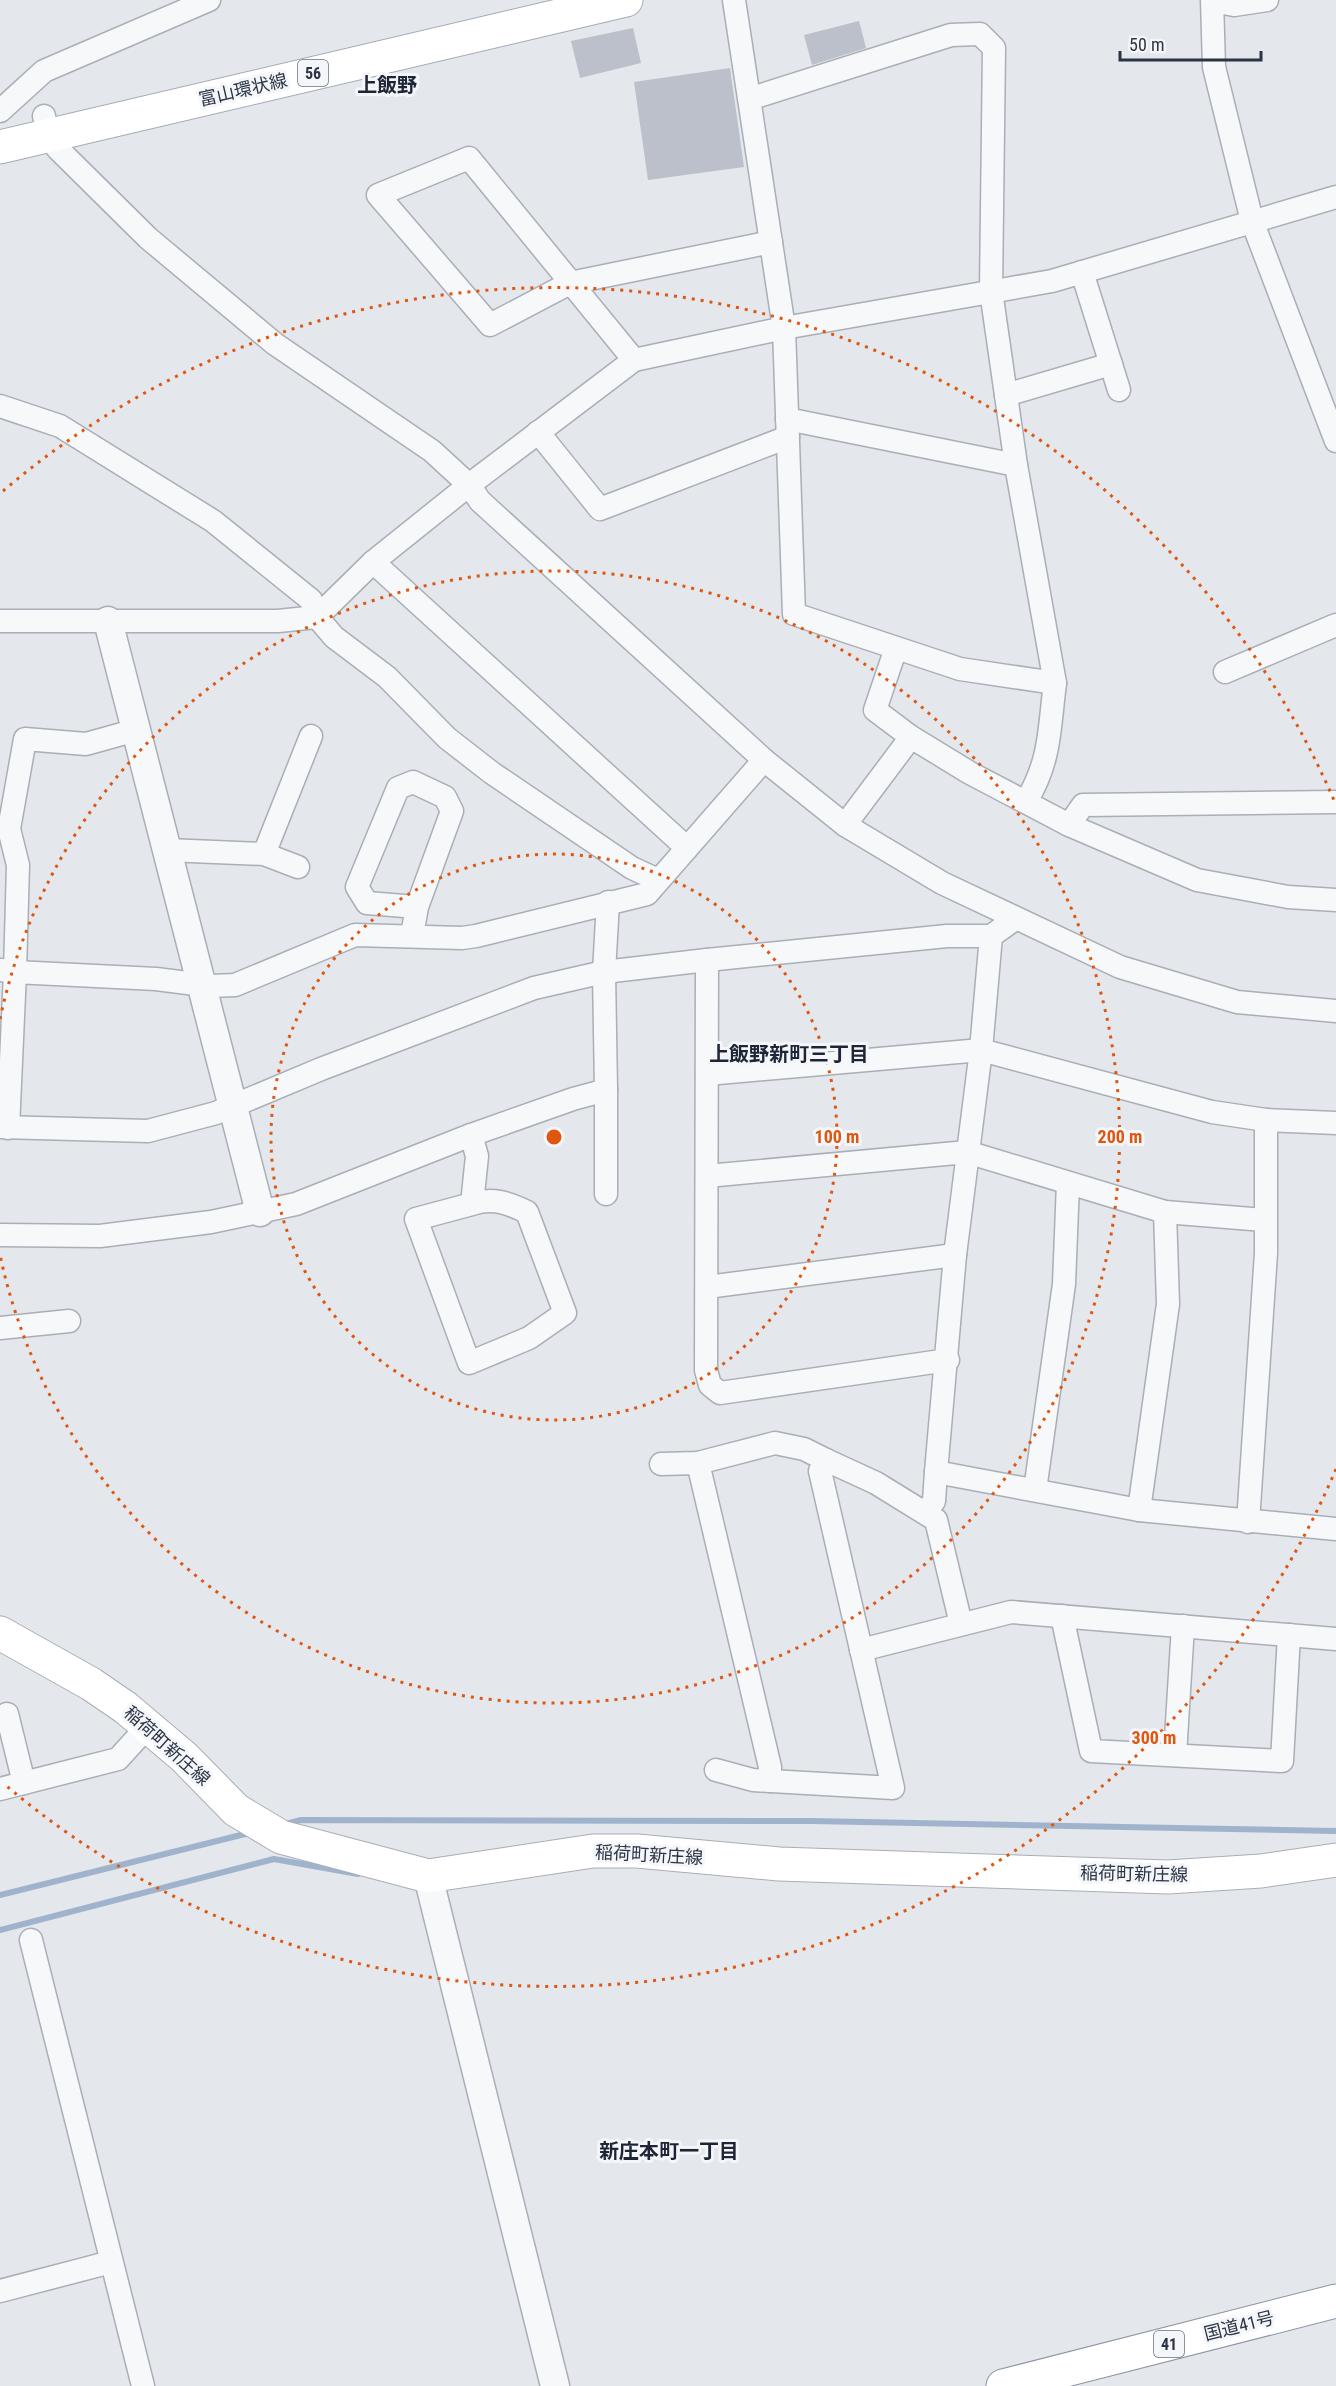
<svg xmlns="http://www.w3.org/2000/svg" width="1336" height="2386" font-family="'Roboto Condensed','Noto Sans JP',sans-serif">
<style>
.lines{fill:none;stroke-linecap:round;stroke-linejoin:round}
.stream{stroke:#9fb4cc;stroke-width:6}
.building{fill:#bbc0ca}
.minor-casing{stroke:#a9aeb7;stroke-width:25}
.tertiary-casing{stroke:#a9aeb7;stroke-width:31}
.secondary-casing{stroke:#a9aeb7;stroke-width:35}
.primary-casing{stroke:#a3abb8;stroke-width:35}
.trunk-casing{stroke:#8b94a3;stroke-width:35}
.minor{stroke:#f7f8fa;stroke-width:22}
.tertiary{stroke:#f7f8fa;stroke-width:28}
.secondary{stroke:#fff;stroke-width:33}
.primary{stroke:#fff;stroke-width:33}
.trunk{stroke:#fff;stroke-width:33}
.ring{fill:none;stroke:#df570f;stroke-width:3;stroke-dasharray:3 6}
.labels{text-anchor:middle;stroke-width:6;stroke-linejoin:round;paint-order:stroke}
.shield{fill:#f4f6f9;stroke:#676e7b;stroke-width:1.5}
.shield-label{font-size:16px;font-weight:bold;fill:#2b3445}
.street-label{font-size:18px;fill:#2b3445;stroke:#f4f6f9}
.neighbourhood-label{font-size:20px;font-weight:bold;fill:#1d2536;stroke:#f4f6f9}
.centre{fill:#df570f;stroke:#f4f6f9;stroke-width:3}
.ring-label{font-size:18px;text-anchor:middle;font-weight:bold;fill:#df570f;stroke:#f4f6f9;stroke-width:6;stroke-linejoin:round;paint-order:stroke}
</style>
<rect width="100%" height="100%" fill="#e4e7ec"/>
<g class="lines">
<!-- stream -->
<g class="stream">
<path d="M286,1824L301,1820L811,1821L1336,1831"/>
<path d="M0,1895L253,1832"/>
<path d="M0,1930L274,1859L358,1874"/>
</g>
</g>
<!-- building -->
<g class="building">
<path d="M859,21L866,48L812,65L804,35Z"/>
<path d="M633,28L641,63L580,78L571,41Z"/>
<path d="M730,68L744,167L648,180L634,82Z"/>
</g>
<g class="lines">
<defs>
<g id="minor">
<path d="M734,0L784,328L794,614L960,669L1055,683L1016,465L991,291L994,48L980,34L951,35L749,99"/>
<path d="M1212,0L1214,67L1252,221L1336,441"/>
<path d="M1213,1L1234,5L1267,0"/>
<path d="M0,111L44,71L209,0"/>
<path d="M44,116L48,135L58,149L148,238L275,344L432,451L469,485L480,501L764,760L845,825L942,883L1120,967L1237,1002L1336,1011"/>
<path d="M1082,272L1119,390"/>
<path d="M634,360L469,158L378,195L490,325L570,283L771,242"/>
<path d="M1006,395L1111,364"/>
<path d="M0,406L60,426L213,521L311,600L317,617L334,637L387,677L447,738L492,773L632,868L658,880"/>
<path d="M787,419L1016,465"/>
<path d="M538,432L600,509L788,437"/>
<path d="M373,562L687,848"/>
<path d="M0,621H278L317,617L373,562L469,485L634,360L784,328L1052,281L1336,197"/>
<path d="M896,648L875,710L911,737"/>
<path d="M1225,672L1336,625"/>
<path d="M1027,800C1051,759 1049,729 1055,683"/>
<path d="M845,825L911,737L970,773L1069,825L1197,880L1288,897L1336,900"/>
<path d="M1069,825L1083,805L1336,802"/>
<path d="M167,850L264,854L298,867"/>
<path d="M264,854L311,736"/>
<path d="M412,935L417,907L452,811L445,797L413,782L398,788L357,887L367,903L417,907"/>
<path d="M991,936L981,1050L955,1255L936,1472L1139,1510L1336,1529"/>
<path d="M707,960L706,1370L710,1385L720,1393L948,1360"/>
<path d="M1,970L15,972L18,865L9,829L25,739L86,744L136,730"/>
<path d="M707,1074L981,1050L1212,1112L1266,1120L1336,1123"/>
<path d="M606,1090V1194"/>
<path d="M0,1127L148,1131L216,1113L321,1069L534,988L604,972L707,960L947,936H991L1015,919"/>
<path d="M8,1128L15,972L156,979L211,986L235,985L355,935L462,938L476,936L647,894L764,760"/>
<path d="M471,1135L477,1156L472,1204L416,1219L469,1363L529,1338L565,1313L527,1212C508,1203 493,1197 472,1204"/>
<path d="M707,1176L967,1152L1165,1212L1264,1220"/>
<path d="M0,1235L100,1236L211,1222L296,1204L471,1135L573,1099L606,1090L604,972L608,902"/>
<path d="M707,1287L955,1255"/>
<path d="M0,1328L69,1321"/>
<path d="M698,1463L770,1767V1781"/>
<path d="M661,1464L698,1463L775,1443L804,1449L826,1460L876,1483L936,1520L961,1624"/>
<path d="M1035,1490L1064,1284L1068,1183"/>
<path d="M1139,1510L1168,1304L1165,1212"/>
<path d="M926,1513L934,1501L936,1472"/>
<path d="M1248,1522L1266,1253V1120"/>
<path d="M1062,1616L1091,1751L1282,1761L1289,1635"/>
<path d="M861,1650L1011,1612L1336,1639"/>
<path d="M7,1714L24,1783"/>
<path d="M1175,1755L1183,1626"/>
<path d="M716,1770L753,1780L893,1788L820,1471L826,1460"/>
<path d="M0,1789L118,1759L148,1726"/>
<path d="M31,1940L143,2386"/>
<path d="M0,2291L111,2262"/>
</g>
<g id="tertiary">
<path d="M108,621L260,1212"/>
<path d="M428,1876L555,2386"/>
</g>
<path id="secondary" d="M0,1633L91,1684L126,1708L184,1757L236,1810L281,1837L428,1876L593,1851H637L779,1864L1168,1877L1261,1871L1336,1860"/>
<path id="primary" d="M0,147L626,0"/>
<path id="trunk" d="M1003,2386L1336,2301"/>
</defs>
<!-- minor casing -->
<use href="#minor" class="minor-casing"/>
<!-- tertiary casing -->
<use href="#tertiary" class="tertiary-casing"/>
<!-- secondary casing -->
<use href="#secondary" class="secondary-casing"/>
<!-- primary casing -->
<use href="#primary" class="primary-casing"/>
<!-- trunk casing -->
<use href="#trunk" class="trunk-casing"/>
<!-- minor -->
<use href="#minor" class="minor"/>
<!-- tertiary -->
<use href="#tertiary" class="tertiary"/>
<!-- secondary -->
<use href="#secondary" class="secondary"/>
<!-- primary -->
<use href="#primary" class="primary"/>
<!-- trunk -->
<use href="#trunk" class="trunk"/>
</g>
<!-- distance rings -->
<g class="ring">
<circle cx="554" cy="1137" r="283"/>
<path d="M0 1019A566 566 0 1 1 0 1255"/>
<path d="M1336 1469A849 849 0 0 1 3 1783M3 491A849 849 0 0 1 1336 805"/>
</g>
<g class="labels">
<!-- shield labels -->
<g class="shield">
<rect x="298" y="60" width="30" height="26" rx="4.5"/>
<rect x="1154" y="2331" width="30" height="26" rx="4.5"/>
</g>
<g class="shield-label">
<text x="313" y="79">56</text>
<text x="1169" y="2350">41</text>
</g>
<!-- street labels -->
<g class="street-label">
<text transform="translate(243 90) rotate(-13)" y="6">富山環状線</text>
<text transform="translate(167 1746) rotate(42)" y="6">稲荷町新庄線</text>
<text transform="translate(649 1855) rotate(3)" y="6">稲荷町新庄線</text>
<text transform="translate(1134 1874) rotate(1)" y="6">稲荷町新庄線</text>
<text transform="translate(1239 2326) rotate(-14)" y="6">国道41号</text>
</g>
<!-- neighbourhood labels -->
<g class="neighbourhood-label">
<text x="387" y="92">上飯野</text>
<text x="789" y="1061">上飯野新町三丁目</text>
<text x="669" y="2158">新庄本町一丁目</text>
</g>
</g>
<circle cx="554" cy="1137" r="9" class="centre"/>
<g class="ring-label">
<text x="837" y="1143">100 m</text>
<text x="1120" y="1143">200 m</text>
<text x="1154" y="1744">300 m</text>
</g>
<!-- scale -->
<path d="M1120 51v9h141v-9" fill="none" stroke="#2b3445" stroke-width="3"/>
<text x="1129" y="51" font-size="18" fill="#2b3445" stroke="#f4f6f9" stroke-width="4.5" paint-order="stroke">50 m</text>
</svg>
